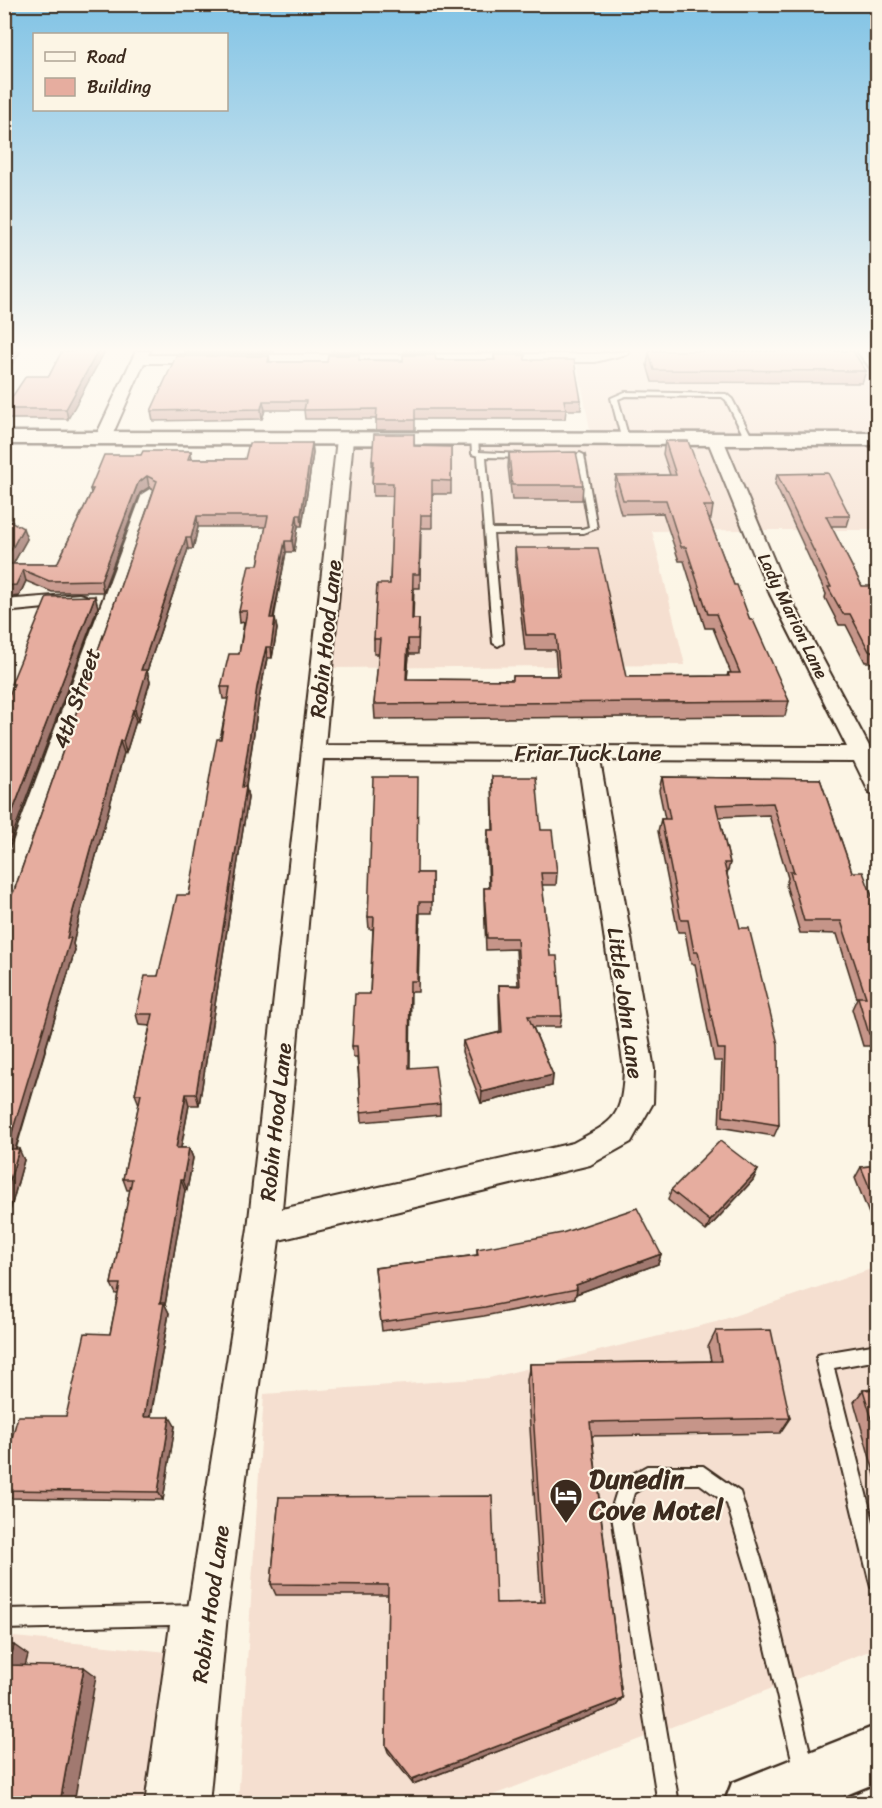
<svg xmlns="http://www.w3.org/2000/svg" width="882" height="1808" font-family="Sriracha,sans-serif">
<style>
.built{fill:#f5dfd0}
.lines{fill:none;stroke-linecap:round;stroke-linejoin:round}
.lane-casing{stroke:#3b2a1e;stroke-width:4}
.street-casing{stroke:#3b2a1e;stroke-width:4}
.secondary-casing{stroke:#3b2a1e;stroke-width:5}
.lane{fill:#fcf5e5;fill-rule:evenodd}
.street{fill:#fcf5e5;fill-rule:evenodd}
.secondary{fill:#fcf5e5;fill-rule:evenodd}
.wall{fill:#c69589;stroke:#3b2a1e;stroke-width:1.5}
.shaded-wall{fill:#a1796f;stroke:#3b2a1e;stroke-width:1.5}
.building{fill:#e6ad9f;stroke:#3b2a1e;stroke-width:1.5}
.labels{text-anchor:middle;stroke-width:4.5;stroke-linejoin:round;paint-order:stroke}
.far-street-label{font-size:18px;fill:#3b2a1e;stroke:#fcf5e5}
.street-label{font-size:22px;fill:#3b2a1e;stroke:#fcf5e5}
.near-poi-label{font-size:27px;font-weight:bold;fill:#3b2a1e;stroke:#fcf5e5;text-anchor:start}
</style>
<rect width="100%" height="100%" fill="#fcf5e5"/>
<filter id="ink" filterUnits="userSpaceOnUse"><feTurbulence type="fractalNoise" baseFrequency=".0167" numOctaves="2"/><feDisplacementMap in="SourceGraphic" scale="12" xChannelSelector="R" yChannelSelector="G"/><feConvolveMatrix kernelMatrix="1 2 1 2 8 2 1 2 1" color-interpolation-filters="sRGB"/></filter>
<g filter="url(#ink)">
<!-- built -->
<g class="built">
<path d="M630,351H877V435H591L577,361L612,359Z"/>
<path d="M353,443H708L743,530L652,531L685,665L333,668Z"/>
<path d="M725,443L877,444V530H762Z"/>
<path d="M877,1267V1648L473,1803L238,1804L264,1394L489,1378L716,1322Z"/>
<path d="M4,1636L178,1653L162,1803H5Z"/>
</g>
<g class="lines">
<defs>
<g id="lane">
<path d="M857,351H863L878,371V378Z"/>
<path d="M625,392L726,394L732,399L753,439L746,441L726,400L722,397L626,396L618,399L629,439L622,441L611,398Z"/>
<path d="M471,437L478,439L479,452L523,454L527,456L523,458L486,457L492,529H582L589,527L576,455L580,453L584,455L597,528L583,533L493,534L503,643L498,646L493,643L478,456L472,454Z"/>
<path d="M878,1344V1360L834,1368L878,1541V1589L871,1587L869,1580L816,1361L818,1355L824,1353Z"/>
<path d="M647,1466H703L740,1492L769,1584L815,1772L812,1779L805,1782L798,1779L795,1772L751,1584L727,1504L700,1484H649L634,1493L629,1510L679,1804H658L611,1510L620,1481Z"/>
<path d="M203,1605L210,1608L213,1615L210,1622L203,1625H189L166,1804H145L170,1625L4,1629V1609Z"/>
</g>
<g id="street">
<path d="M136,351H150L148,355L595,354L629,351L627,354L595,362L144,363L111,438L103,443L98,441L95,438Z"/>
<path d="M345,434L353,439L325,745L847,747L770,594L707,439L715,434L723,439L788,594L878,763V796L870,794L854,761L600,760L654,1069L653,1103L631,1142L590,1165L279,1240L227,1615L209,1804H164L187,1615L248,1228L337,439ZM323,759L578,760L624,1069C622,1118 615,1121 573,1143L282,1209Z"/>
<path d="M150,489L158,494L17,902L13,909L4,911V866L142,494Z"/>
<path d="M79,594L86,596L88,600L86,604L4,612V600Z"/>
</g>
<g id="secondary">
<path d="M4,432L878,433V445L4,444Z"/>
<path d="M878,1725V1782L824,1804H724L732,1783Z"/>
</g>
</defs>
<!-- lane casing -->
<use href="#lane" class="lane-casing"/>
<!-- street casing -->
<use href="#street" class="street-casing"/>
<!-- secondary casing -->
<use href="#secondary" class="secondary-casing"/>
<!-- lane -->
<use href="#lane" class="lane"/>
<!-- street -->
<use href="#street" class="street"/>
<!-- secondary -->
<use href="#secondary" class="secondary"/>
</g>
<!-- wall -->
<g class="wall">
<path d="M62,351L68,419H7L4,408L49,376Z"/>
<path d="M184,351H274V352L184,353Z"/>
<path d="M330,351H361V352H331Z"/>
<rect x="404" y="351" width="31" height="1"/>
<rect x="493" y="351" width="30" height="1"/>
<path d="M649,353L866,371L862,383L652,382L647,365Z"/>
<path d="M494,355L525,360L581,400V410H566L565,419H415V430H376V419H305L304,410H265L262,419L153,421L151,411L269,356L270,362H327L360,360H494Z"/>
<path d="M414,434V446L451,447V494H432V528H421L420,588H414L413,619H419L418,654H409L407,679L513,680V676H557L555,650H525L515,562V548L626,677L727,676L728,673H731L713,628H705L684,561H679L663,513L621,514L614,489L616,476L670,475L663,454L665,441L713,506L711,519H709L734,585L750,620L789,701L785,716L375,719L374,704L379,654H374V639L390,584L393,496H373L372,461Z"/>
<path d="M312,443L313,453L302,526H298L294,552H286L274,618L277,629L272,658H267L259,699L246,787L248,798L199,1105H189L181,1148H189L193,1158L187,1190H185L165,1305L169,1313L151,1417L175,1426L163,1500L6,1498L4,1496V1467L66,1416L110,1334L118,1294H116L111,1284L130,1190H127L123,1179L139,1104L135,1094L150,1026L139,1025L136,1014L158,976L189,895L228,699H223L221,687L239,654L244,622L240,623L239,611L258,565L266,527H198L193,549H188L147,671L150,682L138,721H136L126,753H124L78,922L73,944L75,950L16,1149L24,1160L7,1222H4V900L9,899L14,891L154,490L149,487L140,493L103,592H52L26,581L19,596L4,598V523L27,539L13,564H57L91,493L90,489L141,455L191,451L192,459H245Z"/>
<path d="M509,453L583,485L582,500H512L508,467Z"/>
<path d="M777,474L850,516L847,526H831L862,586L878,596V678L870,662H865L846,625H839L825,598L826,594L775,484Z"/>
<path d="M492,777L541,830L557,873L556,885H542L550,956L562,1016L560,1027H533L553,1075L552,1086L481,1103L462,1052L463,1041L500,1032L499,996V985H518L516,949L486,950L484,900V888H489L487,842L488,830H493Z"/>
<path d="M662,777L820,779L852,872L878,912V1046H863L852,1009L857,998L837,934L800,933L786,885L788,878L769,815L719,817L730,863L727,874L779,1125L774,1136L719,1127L722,1061H714L695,964H691L685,932H678L658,831L661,819H665L659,790Z"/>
<path d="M417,873H432V913H420L418,992H411L410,1068L440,1104V1115L362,1122L357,1057H353L352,1046L370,994L373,929H369L368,917Z"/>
<path d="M878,1165V1218L871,1219L855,1178L861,1167Z"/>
<path d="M758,1170L753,1180L706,1231L668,1200L671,1190Z"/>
<path d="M477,1249L661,1254L658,1264L576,1294L575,1298L484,1316L382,1331L375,1268L477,1255Z"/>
<path d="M716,1331L790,1418L780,1433L592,1436L622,1698L616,1706L413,1784L388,1752L386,1746L388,1595H276L271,1584L279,1497L496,1603L541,1602L527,1380L530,1364L711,1361L708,1347Z"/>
<path d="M878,1389V1486L854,1402L863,1390Z"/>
</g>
<!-- shaded-wall -->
<g class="shaded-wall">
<path d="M13,351H21L4,376V363Z"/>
<path d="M98,351H105L68,419L66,409Z"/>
<path d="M263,401L265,410L262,419L261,409Z"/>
<path d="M312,443L313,453L302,526L301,515Z"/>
<path d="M147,476L149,487L140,493L103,592L101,580L138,483Z"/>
<path d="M297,515L298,526L294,552L292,541Z"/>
<path d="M197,516L198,527L193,549L191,538Z"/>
<path d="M23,528L27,539L7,575L4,567V563Z"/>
<path d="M186,538L188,549L147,671L150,682L138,721L135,710L141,670Z"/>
<path d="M285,541L286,552L271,629L270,618Z"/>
<path d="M23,570L26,581L19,596L4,598V586Z"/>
<path d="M95,596L98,607L4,858V834Z"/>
<path d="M7,602L11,613L4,627V608Z"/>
<path d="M275,618L277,629L272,658L271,647Z"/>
<path d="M408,639L409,654L406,694V679Z"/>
<path d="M266,647L267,658L259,699L244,798L242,787L257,687Z"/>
<path d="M133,710L136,721L126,753L123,741Z"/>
<path d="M120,741L124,753L78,922L73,944L75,950L12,1160L7,1149L67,938L73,911Z"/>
<path d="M246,787L248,798L199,1105L196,1094Z"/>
<path d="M553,1075L552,1086L481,1103L482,1092Z"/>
<path d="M186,1094L189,1105L179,1158L176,1148Z"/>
<path d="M189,1148L193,1158L187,1190L183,1180Z"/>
<path d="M19,1149L24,1160L7,1222L4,1218V1200Z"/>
<path d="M758,1170L753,1180L706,1231L710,1221Z"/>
<path d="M181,1180L185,1190L165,1305L169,1313L149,1425L144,1417L160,1303Z"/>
<path d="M661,1254L658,1264L576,1294L577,1289L576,1285Z"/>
<path d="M170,1417L175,1426L163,1500L158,1492Z"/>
<path d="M14,1645L28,1655L23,1674L9,1665Z"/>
<path d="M84,1667L96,1676L74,1803H60Z"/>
<path d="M622,1698L616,1706L413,1784L412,1779Z"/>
</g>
<!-- building -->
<g class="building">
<path d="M4,351H13L4,363Z"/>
<path d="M62,351H98L66,409H4L26,376H49Z"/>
<path d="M651,351H853L866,371L654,370L649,353Z"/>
<path d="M328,355H359V360L403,361V355H435L436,360H495L494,355H525V360H574L581,400H564L566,409H415V420H376L377,409L304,410L306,401H263L261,409L151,411L176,356H269L268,362H327Z"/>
<path d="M374,434H414V446L451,447V481L432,480V515H421L419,574H413L412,619H419L418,639H408L406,679L513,680V676H560L556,635H526L515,548H598L626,677L729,676L728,673H740L716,614H708L686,547H681L666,500H623L616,476L676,475L665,441H688L713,506H704L734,585H737L750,620H753L789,701L374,704L380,639H374L377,584H390L393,483H372L374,461H372Z"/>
<path d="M249,443H312L301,515H297L292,541H285L270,618H275L271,647H266L257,687L242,787H246L196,1094H186L176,1148H189L183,1180H181L160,1303H164L144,1417H170L158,1492L4,1490V1467L18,1416H66L85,1333L110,1334L120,1284H111L132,1179H123L141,1094H135L153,1014H136L145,976H158L177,895H189L212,764L217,739H221L230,687H221L229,654H239L247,611H239L249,565H258L268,516H197L191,538H186L141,670H147L135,710H133L123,741H120L73,911L67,938H71L7,1149H19L4,1200V941L9,929H4V900L9,899L14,891L157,481L147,476L138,483L101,580L49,581L23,570L16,585L4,586V564H57L93,489H90L104,455H141L143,451H191L188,459H245Z"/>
<path d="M576,452L583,485H512L509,453Z"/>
<path d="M828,473L850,516H826L862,586H872L878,596V659L873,651H869L850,614H843L828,587H831L777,474Z"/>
<path d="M7,519L23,528L4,563V523Z"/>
<path d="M95,596L4,834V706L14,684H11L47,597Z"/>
<path d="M373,777H418L417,873H432V902H419L417,981H410L409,1068L435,1066L440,1104L361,1112L357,1046H352L355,994H370L374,917H368Z"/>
<path d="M492,777H536L541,830H552L557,873H541L550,956H557L562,1016H528L553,1075L482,1092L463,1041L502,1032L499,985L520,986L517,938H487L484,888H490L488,830H494Z"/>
<path d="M662,777L820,779L852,872H863L878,912V1034H869L858,997H866L841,921H804L790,872H794L773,803L716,805L730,863H724L740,928H749L778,1044L779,1125L723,1116L725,1049H718L698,952H694L688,920H681L661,819H670Z"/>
<path d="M720,1141L758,1170L710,1221L671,1190Z"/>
<path d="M878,1165V1208L861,1167Z"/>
<path d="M637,1208L661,1254L576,1285L577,1289L485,1307L381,1322L375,1268L478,1255L477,1249L562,1233Z"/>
<path d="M771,1330L790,1418L590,1422L622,1698L412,1779L386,1746L388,1585L271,1584L279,1497L492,1496L496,1603L545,1602L530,1364L721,1361L716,1331Z"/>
<path d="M878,1389V1439L863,1390Z"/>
<path d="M4,1645H14L9,1665L84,1667L60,1803H4Z"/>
</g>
</g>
<!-- sky -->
<linearGradient id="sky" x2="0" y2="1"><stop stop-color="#81c3e5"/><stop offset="0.58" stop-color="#fefaf3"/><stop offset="1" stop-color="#fefaf3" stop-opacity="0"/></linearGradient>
<rect width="882" height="604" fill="url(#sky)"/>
<!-- icons -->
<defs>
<symbol id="hotel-pin" viewBox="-11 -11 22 30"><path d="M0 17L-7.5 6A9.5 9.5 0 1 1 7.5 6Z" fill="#3b2a1e" stroke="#fcf5e5"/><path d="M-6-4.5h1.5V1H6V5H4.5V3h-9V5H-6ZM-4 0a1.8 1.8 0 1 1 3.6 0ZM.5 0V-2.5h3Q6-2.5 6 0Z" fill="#fff"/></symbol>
</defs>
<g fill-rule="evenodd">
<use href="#hotel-pin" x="547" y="1476" width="38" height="52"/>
</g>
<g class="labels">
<!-- far-street labels -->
<g class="far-street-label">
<text transform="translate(793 616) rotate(64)" y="6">Lady Marion Lane</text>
</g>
<!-- street labels -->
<g class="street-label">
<text transform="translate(325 639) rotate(-84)" y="8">Robin Hood Lane</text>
<text transform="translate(76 698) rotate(-71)" y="8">4th Street</text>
<text x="588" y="761">Friar Tuck Lane</text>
<text transform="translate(626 1003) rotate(82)" y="8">Little John Lane</text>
<text transform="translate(275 1122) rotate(-84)" y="8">Robin Hood Lane</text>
<text transform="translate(210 1604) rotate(-82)" y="8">Robin Hood Lane</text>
</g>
<!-- near-poi labels -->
<g class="near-poi-label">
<text x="589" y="1488">Dunedin<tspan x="589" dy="31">Cove Motel</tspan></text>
</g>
</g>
<!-- margin -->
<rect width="882" height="1808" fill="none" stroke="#fcf5e5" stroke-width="24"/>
<rect x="12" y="12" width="858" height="1784" fill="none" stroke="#3b2a1e" stroke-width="2" filter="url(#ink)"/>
<!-- legend -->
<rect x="33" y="33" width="195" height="78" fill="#fcf5e5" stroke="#afa495" stroke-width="1.5"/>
<rect x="45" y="52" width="30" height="9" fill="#fcf5e5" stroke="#afa495" stroke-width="1.5"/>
<text x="87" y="63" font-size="18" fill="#3b2a1e">Road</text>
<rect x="45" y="78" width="30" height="18" fill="#e6ad9f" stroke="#afa495" stroke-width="1.5"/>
<text x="87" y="93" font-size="18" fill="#3b2a1e">Building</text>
</svg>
